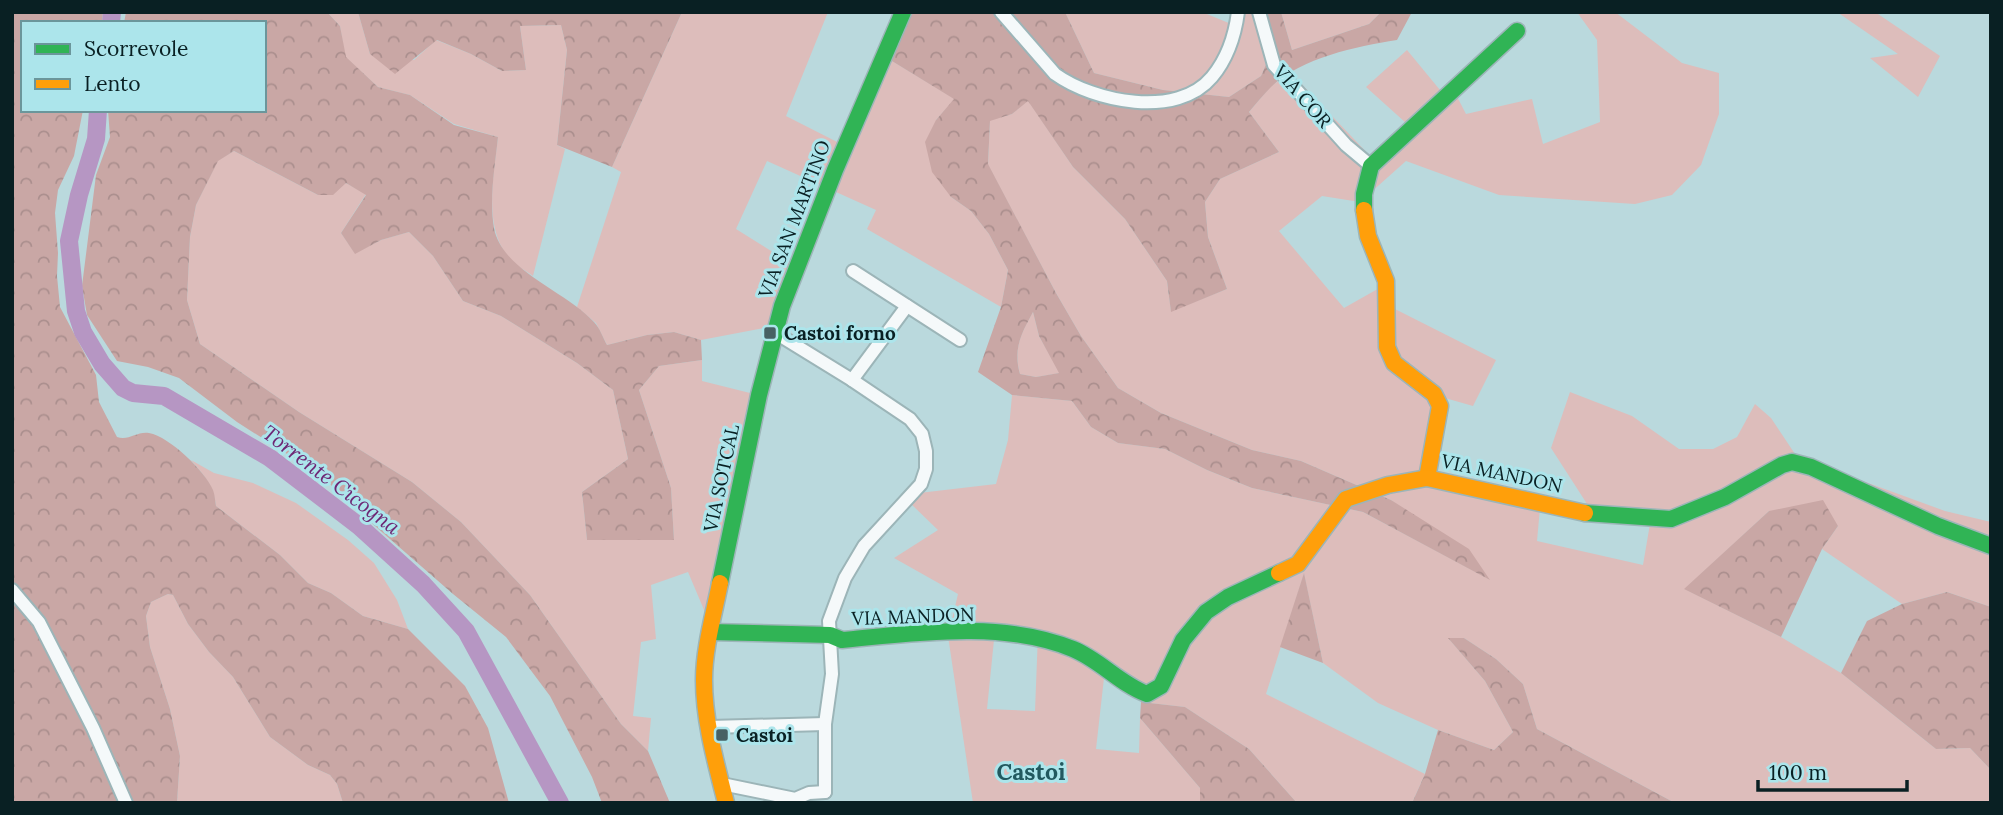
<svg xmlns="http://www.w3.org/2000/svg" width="2003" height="815" font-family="Lora,serif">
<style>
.green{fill:#ddbdbb;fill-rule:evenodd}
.forest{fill:url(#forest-crowns);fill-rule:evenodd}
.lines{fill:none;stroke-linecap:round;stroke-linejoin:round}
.river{stroke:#b696c3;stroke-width:18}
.street-casing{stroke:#9cb5b8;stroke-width:16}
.fast-casing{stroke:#9cb5b8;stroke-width:19}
.slow-casing{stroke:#9cb5b8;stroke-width:19}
.street{stroke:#f5f9fa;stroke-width:12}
.fast{stroke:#30b455;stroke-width:16}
.slow{stroke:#ff9f0a;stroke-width:16}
.poi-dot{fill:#476164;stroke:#ace5eb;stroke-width:2.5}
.labels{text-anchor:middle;stroke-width:6;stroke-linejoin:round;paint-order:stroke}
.street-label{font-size:19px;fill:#092023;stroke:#ace5eb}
.poi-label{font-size:19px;font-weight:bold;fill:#092023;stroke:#ace5eb;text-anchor:start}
.water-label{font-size:21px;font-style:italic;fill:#6e2875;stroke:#ace5eb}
.quarter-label{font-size:23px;font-weight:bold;fill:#22595f;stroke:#ace5eb}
</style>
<defs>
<pattern id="forest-crowns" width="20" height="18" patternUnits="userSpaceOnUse" patternTransform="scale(1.75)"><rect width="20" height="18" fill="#c9a7a5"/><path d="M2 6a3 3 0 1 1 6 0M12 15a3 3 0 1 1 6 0" fill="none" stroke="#ab8f8e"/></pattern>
</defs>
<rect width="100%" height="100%" fill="#bad9dd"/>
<!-- green -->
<g class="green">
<path d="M327,12H358L370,54L414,60L436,40L471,54L502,71L526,70L520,26L561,25L567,50L557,145L565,149L533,276C526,271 517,266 511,260C482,230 494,174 498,137L454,124L410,95L378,87L345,57L340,26Z"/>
<path d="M682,12H828L786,116L847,147L887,58L955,99L936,120L951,197L971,211L989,234L1008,270L1001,307L867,229L876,210L767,161L736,229L795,266L769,327L701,340L674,332L647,335L607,345L596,323L577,307L621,172L612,167Z"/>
<path d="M1065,12H1202L1236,26L1238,12H1259L1267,62L1261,76L1229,97L1163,90L1094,73Z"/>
<path d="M1281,12H1381L1369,24L1292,50Z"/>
<path d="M1577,12H1615L1682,63L1719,73V114L1701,165L1672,195L1635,204L1499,195L1406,161L1360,202L1322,196L1279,231L1344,308L1390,282L1391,307L1496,360L1473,406L1445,398L1427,485L1540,508L1537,541L1643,565L1652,512L1589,507L1551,448L1570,392L1632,416L1679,449H1713L1737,437L1755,404L1771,418L1797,457L1945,511L1991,522V607L1947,592L1902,604L1822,549L1838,526L1769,511L1685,589L1781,637L1841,673L1936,749L1970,748L1991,770V803H1675L1537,729L1523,684L1496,659L1464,638L1449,639L1485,681L1513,732L1494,750L1438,730L1378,703L1323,663L1304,574L1266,694L1425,774L1412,803H1297L1249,749L1185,707L1141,702V696L1105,669L1096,749L1139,753L1140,718L1200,788V803H973L948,636L958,594L894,558L938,530L909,502L919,493L996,484L1008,440L1012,395L1072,401L1091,427L1118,443L1165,449L1207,470L1252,488L1363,512L1489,579L1391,500L1301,461L1252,450L1161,413L1118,388L1081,336L1056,293L988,165L990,120L1012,114L1028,100L1073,167L1125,219L1167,281L1171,311L1227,289L1208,237L1205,202L1220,179L1279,152L1249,112L1271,86L1291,73L1372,158L1406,123L1366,87L1407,50L1440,90L1450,83L1466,114L1532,99L1543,144L1600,122L1597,40ZM995,630L1038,634L1035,711L987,709Z"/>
<path d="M1837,12H1875L1940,56L1918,97L1870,58L1898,54Z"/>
<path d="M234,151L318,195L346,183L366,194L341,233L355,253L381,240L409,232L433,256L463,301L501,316L577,363L613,390L628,459L582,492L587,540H674L671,488L639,390L659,366L702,360V381L766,397L710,624L688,572L651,585L656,639L641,642L633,716L651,718L648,751L621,724L530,595L461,522L412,482L299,412L200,344L187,300L190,237L196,205L218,160Z"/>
<path d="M1033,312L1039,336L1060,373L1036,377L1020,374C1013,349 1021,333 1033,312Z"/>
<path d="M191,460L214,473L253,483L296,503L348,540L374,563L397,600L408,629L363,616L331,593L308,583L280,555L216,506C214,486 204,475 191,460Z"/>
<path d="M168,594L173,595L188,624L209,652L233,677L270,737L308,765L330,775L337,784L343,803H177L180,756L170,709L150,647L146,616L151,602Z"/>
</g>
<!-- forest -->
<g class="forest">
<path d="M12,12H103L102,23H23V110H83L74,156L58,190L55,213L58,253L57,276L60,307L96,375L99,402L117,437C129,441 137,431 149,433C170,437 205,471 213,490C215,495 215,501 216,506L280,555L308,583L331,593L363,616L408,629L465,686L488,728L509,803H343L337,784L330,775L308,765L270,737L233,677L209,652L188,624L173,595L168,594L151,602L146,616L150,647L170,709L180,756L177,803H12Z"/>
<path d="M126,12H327L340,26L346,57L378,87L410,95L454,125L498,137C495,166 489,199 494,228C502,271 566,291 594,322C600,328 603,338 607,345L647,335L674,332L701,340L702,360L659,366L639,390L671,488L674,540H587L582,492L628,459L613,390L577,363L501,316L463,301L433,256L409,232L381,240L355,254L341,233L366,195L346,183L333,195H318L234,151L218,161L196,205L190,237L187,300L200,344L299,412L412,482L461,522L530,595L621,724L648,751L670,803H602L592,777L550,696L506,637L453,594L351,505L323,477L237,422L179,378L148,367L117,361L87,315L82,286L96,175L110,137L108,110H264V23H124Z"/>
<path d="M358,12H682L612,167L557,145L567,50L561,25L520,26L526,70L502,71L471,54L437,40L395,74L370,54Z"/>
<path d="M904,12H1065L1094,73L1163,90L1229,97L1261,76L1267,62L1259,12H1281L1292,50L1369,24L1381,12H1412L1397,40C1355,47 1303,57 1271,87C1263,95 1256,104 1249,112L1279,152L1220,179L1205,202L1208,237L1227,289L1171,312L1167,281L1125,219L1073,167L1028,101L1012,114L990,121L988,164L1056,293L1081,336L1118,388L1161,413L1252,450L1301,461L1391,500L1469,549L1490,580L1363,512L1252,488L1207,470L1165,449L1118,443L1091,427L1072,401L1012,395L978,372L1001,307L1008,270L989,234L971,211L951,197L932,172L925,142L936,120L954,99L887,58ZM1033,312L1039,336L1059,373L1036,377L1020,374C1013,349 1021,334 1033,312Z"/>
<path d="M1823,500L1838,526L1822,549L1781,637L1684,589L1769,511Z"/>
<path d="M1304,573L1323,663L1280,647Z"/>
<path d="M1947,592L1991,607V770L1970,748L1936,749L1841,673L1867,621L1902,604Z"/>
<path d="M1448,638H1464L1496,659L1523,684L1537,729L1675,803H1412L1425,774L1438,730L1494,750L1513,732L1485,681Z"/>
<path d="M1141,702L1185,707L1249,749L1297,803H1200V788L1140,718Z"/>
</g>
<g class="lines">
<!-- river -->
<g class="river">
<path d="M111,23L112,12"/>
<path d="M98,110L96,139L79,195L69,241L76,311L83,332L102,364L123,388L133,393L164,396L270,458L359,526L423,584L466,631L560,803"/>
</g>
<defs>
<g id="street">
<path d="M1001,12L1055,74C1094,102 1177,119 1212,77C1227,59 1235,35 1238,12"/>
<path d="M1259,12L1274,65L1346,145L1371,166"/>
<path d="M853,271L960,340"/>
<path d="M774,332L852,380L910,419L922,434L926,451V469L921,484L864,546L845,578L829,621L832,674L825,724V792"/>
<path d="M852,380L907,306"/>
<path d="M12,590L39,622L93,728L126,803"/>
<path d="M710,727L825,724"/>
<path d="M722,784L795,799L809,793L825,792"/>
</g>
<g id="fast">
<path d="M1364,210V194L1371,166L1517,31"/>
<path d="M1585,513L1671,519L1725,497L1782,465L1792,462L1811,467L1938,526L1991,546"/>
<path d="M720,583L759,395L782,306L835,170L903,12"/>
<path d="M710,632L830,635L842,640C916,633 1002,620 1073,649C1100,660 1120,684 1147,694L1161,686L1183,640L1206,612L1228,597L1279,573"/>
</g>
<g id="slow">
<path d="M1364,210L1368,236L1386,281L1387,347L1394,363L1434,394L1440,406L1427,478"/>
<path d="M1279,573L1298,564L1346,499L1388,485L1427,478L1585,513"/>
<path d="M720,583C714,614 704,648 704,680C704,722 716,763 726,803"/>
</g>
</defs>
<!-- street casing -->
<use href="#street" class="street-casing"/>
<!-- fast casing -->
<use href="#fast" class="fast-casing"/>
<!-- slow casing -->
<use href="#slow" class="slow-casing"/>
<!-- street -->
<use href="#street" class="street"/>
<!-- fast -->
<use href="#fast" class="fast"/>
<!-- slow -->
<use href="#slow" class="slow"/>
</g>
<!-- markers -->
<g class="poi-dot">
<rect x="763" y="326" width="14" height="14" rx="3.5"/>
<rect x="715" y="728" width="14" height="14" rx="3.5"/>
</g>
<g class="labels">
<!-- street labels -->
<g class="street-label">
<text transform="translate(1303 96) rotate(49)" y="7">VIA COR</text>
<text transform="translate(794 219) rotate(-69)" y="7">VIA SAN MARTINO</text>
<text transform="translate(1502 473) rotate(12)" y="7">VIA MANDON</text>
<text transform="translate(721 478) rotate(-78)" y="7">VIA SOTCAL</text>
<text transform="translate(913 616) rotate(-2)" y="7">VIA MANDON</text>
</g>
<!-- poi labels -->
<g class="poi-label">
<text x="784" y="340">Castoi forno</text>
<text x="736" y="742">Castoi</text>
</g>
<!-- water labels -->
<g class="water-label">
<text transform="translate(331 480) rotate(37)" y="7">Torrente Cicogna</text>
</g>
<!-- quarter labels -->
<g class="quarter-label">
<text x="1031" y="780">Castoi</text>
</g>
</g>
<!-- border -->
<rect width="2003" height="815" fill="none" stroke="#092023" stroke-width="28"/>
<!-- legend -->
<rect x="21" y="21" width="245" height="91" fill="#ace5eb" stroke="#6b969b" stroke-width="2"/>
<rect x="35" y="44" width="35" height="10" fill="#30b455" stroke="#6b969b" stroke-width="2"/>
<text x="84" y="56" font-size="21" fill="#092023">Scorrevole</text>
<rect x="35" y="79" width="35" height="10" fill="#ff9f0a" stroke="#6b969b" stroke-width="2"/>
<text x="84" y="91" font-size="21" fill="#092023">Lento</text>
<!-- scale -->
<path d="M1758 780v10h149v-10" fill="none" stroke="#092023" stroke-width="3.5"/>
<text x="1769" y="780" font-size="21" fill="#092023" stroke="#ace5eb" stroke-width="5" paint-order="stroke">100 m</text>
</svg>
